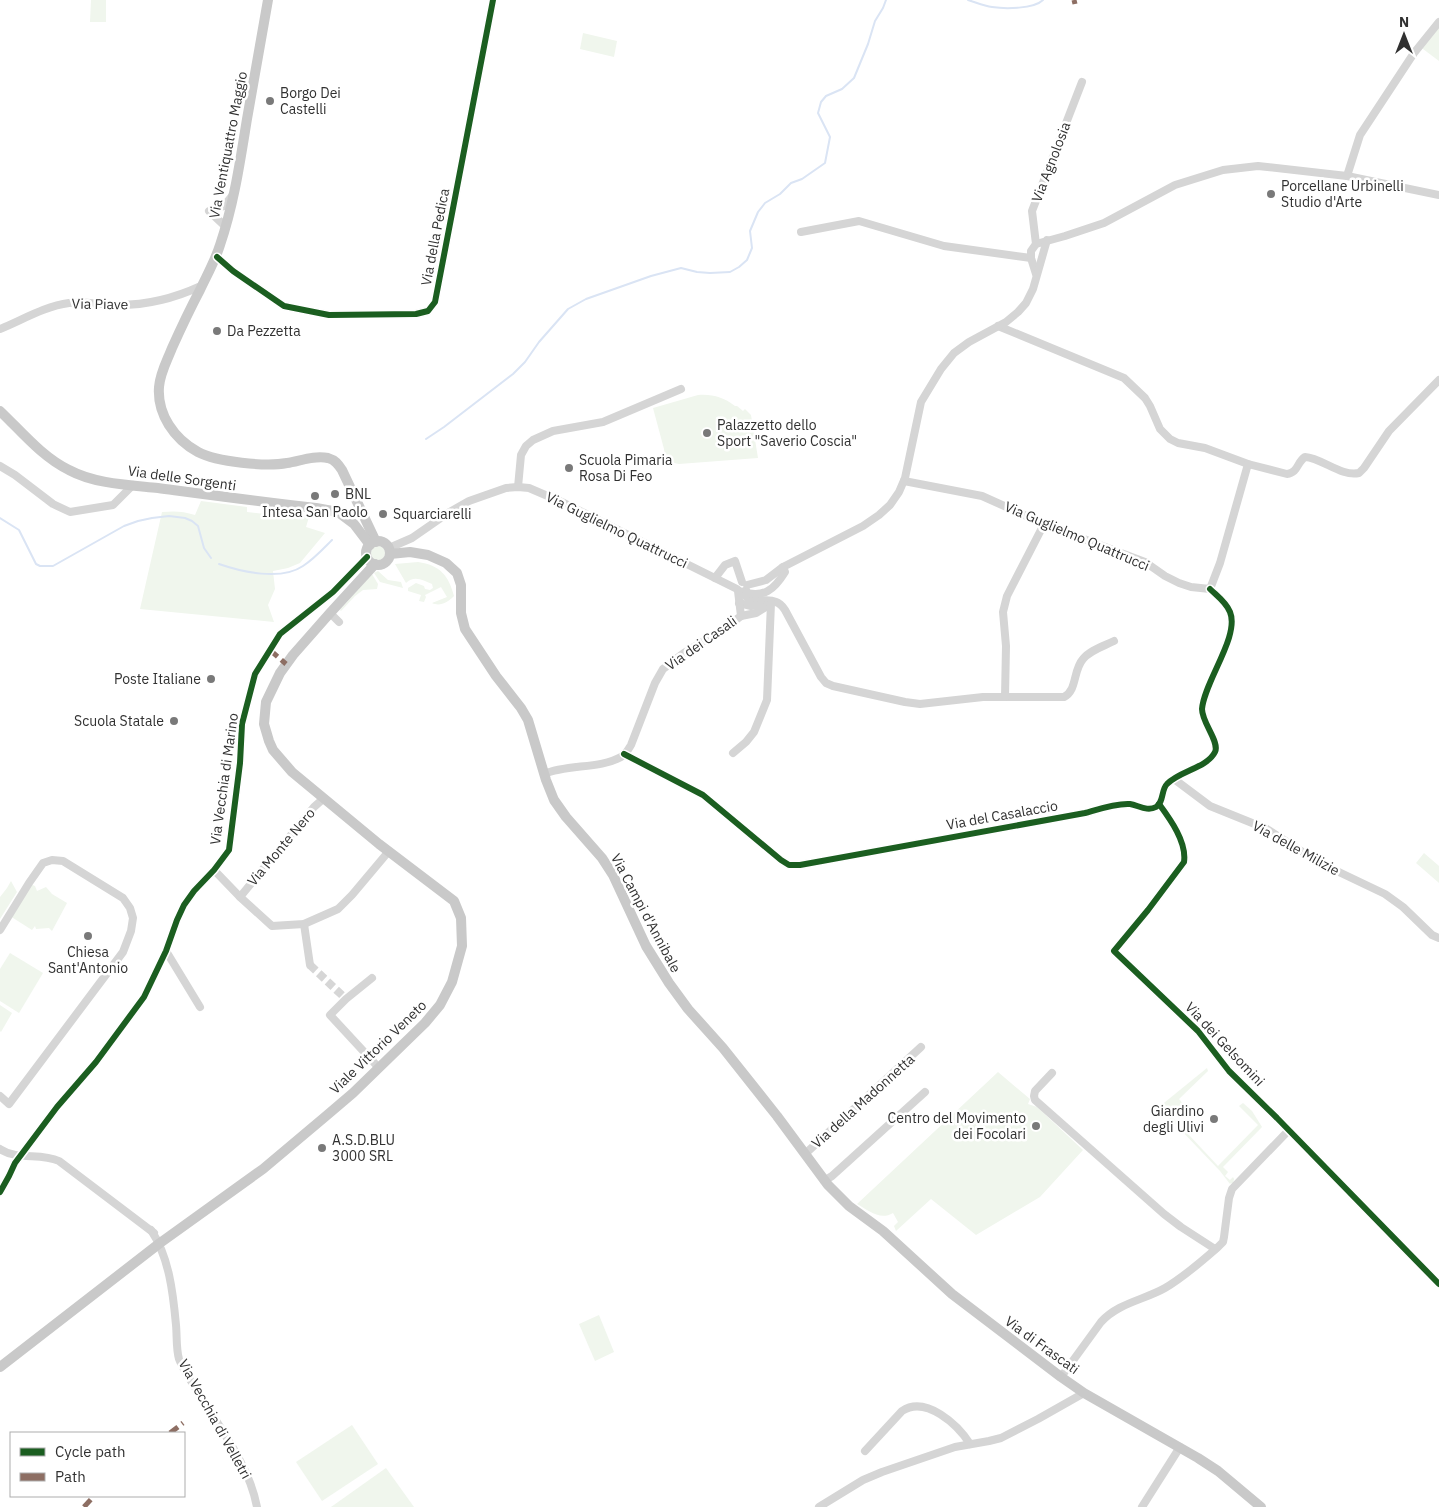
<svg xmlns="http://www.w3.org/2000/svg" width="1439" height="1507" font-family="'IBM Plex Sans',sans-serif">
<style>
.green{fill:#f0f6ed}
.lines{fill:none;stroke-linecap:round;stroke-linejoin:round}
.stream{stroke:#dae4f4;stroke-width:2}
.minor-tunnel{stroke:#d6d6d6;stroke-width:8;stroke-dasharray:8 4;stroke-linecap:butt}
.minor{stroke:#d5d5d5;stroke-width:8}
.major{stroke:#c9c9c9;stroke-width:10}
.quiet{stroke:#8d6e63;stroke-width:5;stroke-dasharray:10 5;stroke-linecap:butt}
.cycleway-casing{stroke:#fff;stroke-width:9}
.cycleway{stroke:#1b5e20;stroke-width:6}
.poi-dot{fill:#797979;stroke:#fff;stroke-width:2}
.labels{text-anchor:middle;stroke-width:5;stroke-linejoin:round;paint-order:stroke}
.poi-label{font-size:14px;fill:#313131;stroke:#fff;text-anchor:start}
.street-label{font-size:14px;fill:#313131;stroke:#fff}
</style>
<rect width="100%" height="100%" fill="#fff"/>
<!-- green -->
<g class="green">
<path d="M91,0H106V22H90Z"/>
<path d="M1439,21V61L1419,46Z"/>
<path d="M583,33L617,41L614,57L580,49Z"/>
<path d="M698,395C713,394 723,397 735,406H737L743,411L745,409L751,415L758,458L679,464L674,463L665,457L664,449L653,408Z"/>
<path d="M201,501L247,507V512L298,518L299,513L307,514L309,517L306,527L325,533L300,563L288,568L273,571L275,589L268,605L274,622L140,609L162,512C174,511 183,511 195,515Z"/>
<circle cx="378" cy="553" r="7"/>
<path d="M418,562C440,565 449,576 454,596C448,602 440,607 432,603L447,597L441,587L425,595L426,597L424,602L419,601L421,595L408,591V588L416,583L424,586L425,589L430,590L433,588L432,584C423,580 414,575 406,583L395,564Z"/>
<path d="M378,571L388,580L401,582L403,588L380,582L374,573Z"/>
<path d="M372,574L378,584L377,589L363,590L355,596L341,611L340,610Z"/>
<path d="M1424,853L1439,866V883L1416,863Z"/>
<path d="M11,881L17,892L0,919V897L7,888Z"/>
<path d="M30,884L35,886L37,891L46,887L52,894L67,903L52,931L49,928L36,929L35,926L32,930L10,916Z"/>
<path d="M10,953L43,973L19,1013L0,1001V969Z"/>
<path d="M0,1005L12,1013L1,1032L0,1031Z"/>
<path d="M1207,1068L1208,1071L1179,1099L1184,1105L1173,1118L1218,1166L1258,1125L1239,1106L1243,1103L1252,1111L1262,1127L1223,1167L1228,1172L1225,1176L1230,1180L1233,1177L1234,1179L1233,1184L1231,1183L1230,1184L1220,1171L1159,1107Z"/>
<path d="M998,1072L1030,1099L1028,1104L1037,1107L1083,1150L1040,1197L976,1235L931,1199L896,1231L894,1226L898,1222L893,1213C880,1221 868,1210 857,1204Z"/>
<path d="M599,1315L614,1352L595,1361L579,1324Z"/>
<path d="M352,1425L378,1464L322,1501L296,1462Z"/>
<path d="M386,1468L414,1507H331Z"/>
</g>
<g class="lines">
<!-- stream -->
<g class="stream">
<path d="M968,0C975,2 984,6 992,7C1005,9 1034,9 1043,0"/>
<path d="M426,439L444,427L513,374L525,362L539,342L568,309L586,299L651,276L681,268L697,272L710,273L730,272L739,267L747,260L752,248L750,231L758,212L765,203L780,194L791,183L802,179L825,163L830,137L818,113L821,102L826,96L842,89L854,78L868,44L875,21L883,8L886,0"/>
<path d="M0,518L19,530L36,564L40,566H53L124,526L138,521L152,518L169,516L185,518L192,521L198,526L204,548L211,558"/>
<path d="M219,564C242,572 281,581 303,566C314,559 323,549 332,540"/>
</g>
<!-- minor-tunnel -->
<path class="minor-tunnel" d="M310,965L346,999"/>
<!-- minor -->
<g class="minor">
<path d="M1347,176L1360,135L1414,53L1439,22"/>
<path d="M226,227L209,211L224,206L232,196"/>
<path d="M801,232L859,221L944,246L1031,258"/>
<path d="M1036,244L1032,211L1082,82"/>
<path d="M217,257L233,271L284,306L329,315L416,314L428,311L435,302L493,0"/>
<path d="M1036,274L1031,258V251L1036,244L1065,236L1104,223L1175,185L1223,170L1258,166L1347,176L1439,195"/>
<path d="M998,326L1124,378L1145,398L1150,406L1160,429L1170,439L1178,443L1205,448L1248,464L1287,474C1298,473 1297,462 1305,457C1322,458 1341,477 1359,473L1364,468L1389,431L1439,380"/>
<path d="M0,329C22,320 45,306 69,303C85,301 102,305 119,305C148,305 175,298 201,286"/>
<path d="M0,466L15,475L53,504L70,512L113,505L133,485"/>
<path d="M904,481L982,496L1044,524L1145,562L1165,576L1179,583L1191,587L1210,589"/>
<path d="M518,487L521,455L526,446L533,440L553,431L603,422L681,389"/>
<path d="M389,548L412,538L448,513L469,501L506,488L518,487L529,488L564,503L737,589C740,592 743,593 746,590"/>
<path d="M715,578L725,565L735,561L742,582"/>
<path d="M747,585L766,580L783,567L863,526L879,515L890,505L899,492L905,478L921,402L941,369L954,353L969,342L1006,322L1018,312L1026,303L1033,289L1047,240"/>
<path d="M1210,589L1220,563L1248,464"/>
<path d="M742,592C753,608 763,596 776,602C780,603 783,607 785,610L821,677L826,683L833,686L905,702L920,704L983,697H1064C1077,691 1073,670 1083,659C1090,650 1104,646 1114,641"/>
<path d="M743,592C764,598 774,590 785,572L783,567"/>
<path d="M739,603L751,606L762,605"/>
<path d="M330,613L339,622"/>
<path d="M741,616L756,613L769,605"/>
<path d="M1005,697L1006,646L1003,612L1007,596L1044,524"/>
<path d="M733,753L746,742L754,732L767,700L771,603"/>
<path d="M624,754L703,795L781,860L789,865H800L1085,813C1099,809 1116,803 1130,804C1138,805 1147,812 1156,807C1164,802 1161,790 1167,784C1179,771 1207,768 1215,752C1220,742 1202,723 1202,709C1204,682 1240,636 1230,612C1226,602 1217,596 1210,589"/>
<path d="M544,774C567,764 600,769 621,757C626,754 628,750 631,745L655,683L663,669L684,653L724,629L741,616L738,591"/>
<path d="M1174,779L1210,806L1267,829L1320,863L1385,894L1403,907L1432,935L1439,938"/>
<path d="M1159,804C1170,819 1187,842 1184,862L1148,910L1114,951L1198,1031L1229,1071L1277,1118L1439,1284"/>
<path d="M214,870L240,897L272,926L304,924L338,909L352,895L389,851"/>
<path d="M240,897L314,807L323,799"/>
<path d="M304,924L310,965"/>
<path d="M0,930L29,883L43,863L52,860L63,861L123,898L130,908L133,918L131,931L123,952L9,1104L0,1096"/>
<path d="M166,951L200,1007"/>
<path d="M372,978L346,999L330,1015L379,1068"/>
<path d="M1052,1073L1035,1091L1034,1096L1035,1100L1164,1214L1181,1227L1215,1249"/>
<path d="M0,1149C18,1161 40,1152 59,1161L154,1233"/>
<path d="M805,1154L921,1047"/>
<path d="M824,1181L832,1176L925,1092"/>
<path d="M0,1192L9,1176L15,1163L57,1107L96,1062L144,997L166,951L177,920L184,905L194,891L214,870L229,850L240,763L242,724L255,674L280,634L333,592L367,557"/>
<path d="M151,1230C169,1257 173,1292 176,1325C177,1335 176,1349 179,1359C183,1370 190,1379 196,1389C218,1426 249,1464 257,1507"/>
<path d="M1061,1377L1101,1322C1118,1303 1144,1300 1165,1288C1184,1277 1202,1261 1218,1247L1223,1242L1224,1237L1229,1198L1232,1189L1289,1130"/>
<path d="M865,1451L902,1411C926,1395 958,1425 970,1444"/>
<path d="M819,1507L863,1480L882,1472L955,1447L989,1441L1001,1438L1038,1419L1084,1393"/>
<path d="M1142,1507L1180,1447"/>
</g>
<!-- major -->
<g class="major">
<path d="M268,0C261,40 254,80 247,119C240,162 234,204 220,245C215,261 207,275 200,290C190,309 181,328 172,348C167,361 160,373 159,387C157,414 174,439 198,452C217,462 266,467 287,463C300,461 314,455 328,458C335,460 338,464 342,470L376,542"/>
<path d="M0,411C21,431 42,457 69,470C95,484 129,485 158,488C211,495 263,502 316,508L338,512L354,524L370,545"/>
<circle cx="378" cy="553" r="12"/>
<path d="M390,554L410,552L428,555L446,563L457,573L461,585V613L465,629L496,676L521,708L528,720L546,780L554,800L566,817L602,858L613,875L646,946L669,983L688,1009L723,1048L777,1116L828,1185L849,1206L883,1231L952,1294L1061,1377L1084,1393L1198,1458L1218,1471L1261,1507"/>
<path d="M0,1367L160,1243L263,1169L326,1116L353,1093L425,1023L440,1005L452,982L462,946L461,918L454,901L379,844L292,772L273,750L269,741L264,724L266,702L280,673L293,655L330,613L375,564"/>
</g>
<!-- quiet -->
<g class="quiet">
<path d="M1074,0L1075,4"/>
<path d="M270,650L286,664"/>
<path d="M170,1433L183,1423"/>
<path d="M84,1507L94,1496"/>
</g>
<defs>
<g id="cycleway">
<path d="M217,257L233,271L284,306L329,315L416,314L428,311L435,302L493,0"/>
<path d="M624,754L703,795L781,860L789,865H800L1085,813C1099,809 1116,803 1130,804C1138,805 1147,812 1156,807C1164,802 1161,790 1167,784C1179,771 1207,768 1215,752C1220,742 1202,723 1202,709C1204,682 1240,636 1230,612C1226,602 1217,596 1210,589"/>
<path d="M1159,804C1170,819 1187,842 1184,862L1148,910L1114,951L1198,1031L1229,1071L1277,1118L1439,1284"/>
<path d="M0,1192L9,1176L15,1163L57,1107L96,1062L144,997L166,951L177,920L184,905L194,891L214,870L229,850L240,763L242,724L255,674L280,634L333,592L367,557"/>
</g>
</defs>
<!-- cycleway casing -->
<use href="#cycleway" class="cycleway-casing"/>
<!-- cycleway -->
<use href="#cycleway" class="cycleway"/>
</g>
<!-- markers -->
<g class="poi-dot">
<circle cx="270" cy="101" r="5"/>
<circle cx="1271" cy="194" r="5"/>
<circle cx="217" cy="331" r="5"/>
<circle cx="707" cy="433" r="5"/>
<circle cx="569" cy="468" r="5"/>
<circle cx="335" cy="494" r="5"/>
<circle cx="315" cy="496" r="5"/>
<circle cx="383" cy="514" r="5"/>
<circle cx="211" cy="679" r="5"/>
<circle cx="174" cy="721" r="5"/>
<circle cx="88" cy="936" r="5"/>
<circle cx="1214" cy="1119" r="5"/>
<circle cx="1036" cy="1126" r="5"/>
<circle cx="322" cy="1148" r="5"/>
</g>
<g class="labels">
<!-- poi labels -->
<g class="poi-label">
<text x="280" y="98">Borgo Dei<tspan x="280" dy="16">Castelli</tspan></text>
<text x="1281" y="191">Porcellane Urbinelli<tspan x="1281" dy="16">Studio d'Arte</tspan></text>
<text x="227" y="336">Da Pezzetta</text>
<text x="717" y="430">Palazzetto dello<tspan x="717" dy="16">Sport "Saverio Coscia"</tspan></text>
<text x="579" y="465">Scuola Pimaria<tspan x="579" dy="16">Rosa Di Feo</tspan></text>
<text x="345" y="499">BNL</text>
<text x="315" y="517" text-anchor="middle">Intesa San Paolo</text>
<text x="393" y="519">Squarciarelli</text>
<text x="201" y="684" text-anchor="end">Poste Italiane</text>
<text x="164" y="726" text-anchor="end">Scuola Statale</text>
<text x="88" y="957" text-anchor="middle">Chiesa<tspan x="88" dy="16">Sant'Antonio</tspan></text>
<text x="1204" y="1116" text-anchor="end">Giardino<tspan x="1204" dy="16">degli Ulivi</tspan></text>
<text x="1026" y="1123" text-anchor="end">Centro del Movimento<tspan x="1026" dy="16">dei Focolari</tspan></text>
<text x="332" y="1145">A.S.D.BLU<tspan x="332" dy="16">3000 SRL</tspan></text>
</g>
<!-- street labels -->
<g class="street-label">
<text transform="translate(228 145) rotate(-79)" y="5">Via Ventiquattro Maggio</text>
<text transform="translate(1051 162) rotate(-69)" y="5">Via Agnolosia</text>
<text transform="translate(435 237) rotate(-79)" y="5">Via della Pedica</text>
<text transform="translate(100 304) rotate(1)" y="5">Via Piave</text>
<text transform="translate(182 478) rotate(8)" y="5">Via delle Sorgenti</text>
<text transform="translate(617 530) rotate(26)" y="5">Via Guglielmo Quattrucci</text>
<text transform="translate(1077 536) rotate(23)" y="5">Via Guglielmo Quattrucci</text>
<text transform="translate(701 643) rotate(-35)" y="5">Via dei Casali</text>
<text transform="translate(224 779) rotate(-82)" y="5">Via Vecchia di Marino</text>
<text transform="translate(1002 815) rotate(-10)" y="5">Via del Casalaccio</text>
<text transform="translate(281 847) rotate(-50)" y="5">Via Monte Nero</text>
<text transform="translate(1296 848) rotate(29)" y="5">Via delle Milizie</text>
<text transform="translate(646 913) rotate(62)" y="5">Via Campi d'Annibale</text>
<text transform="translate(1225 1044) rotate(47)" y="5">Via dei Gelsomini</text>
<text transform="translate(378 1047) rotate(-44)" y="5">Viale Vittorio Veneto</text>
<text transform="translate(863 1101) rotate(-42)" y="5">Via della Madonnetta</text>
<text transform="translate(1042 1345) rotate(36)" y="5">Via di Frascati</text>
<text transform="translate(215 1419) rotate(61)" y="5">Via Vecchia di Velletri</text>
</g>
</g>
<!-- legend -->
<rect x="10" y="1432" width="175" height="65" fill="#ffffff" stroke="#adadad"/>
<rect x="20" y="1448" width="25" height="8" fill="#1b5e20" stroke="#adadad"/>
<text x="55" y="1457" font-size="15" fill="#313131">Cycle path</text>
<rect x="20" y="1473" width="25" height="8" fill="#8d6e63" stroke="#adadad"/>
<text x="55" y="1482" font-size="15" fill="#313131">Path</text>
<!-- north arrow -->
<g transform="translate(1404 35)" stroke="#ffffff" stroke-width="4" paint-order="stroke">
<path d="M0-4L9 19L0 12L-9 19Z" fill="#313131"/>
<text y="-8" font-size="14" font-weight="bold" text-anchor="middle" fill="#313131">N</text>
</g>
</svg>
